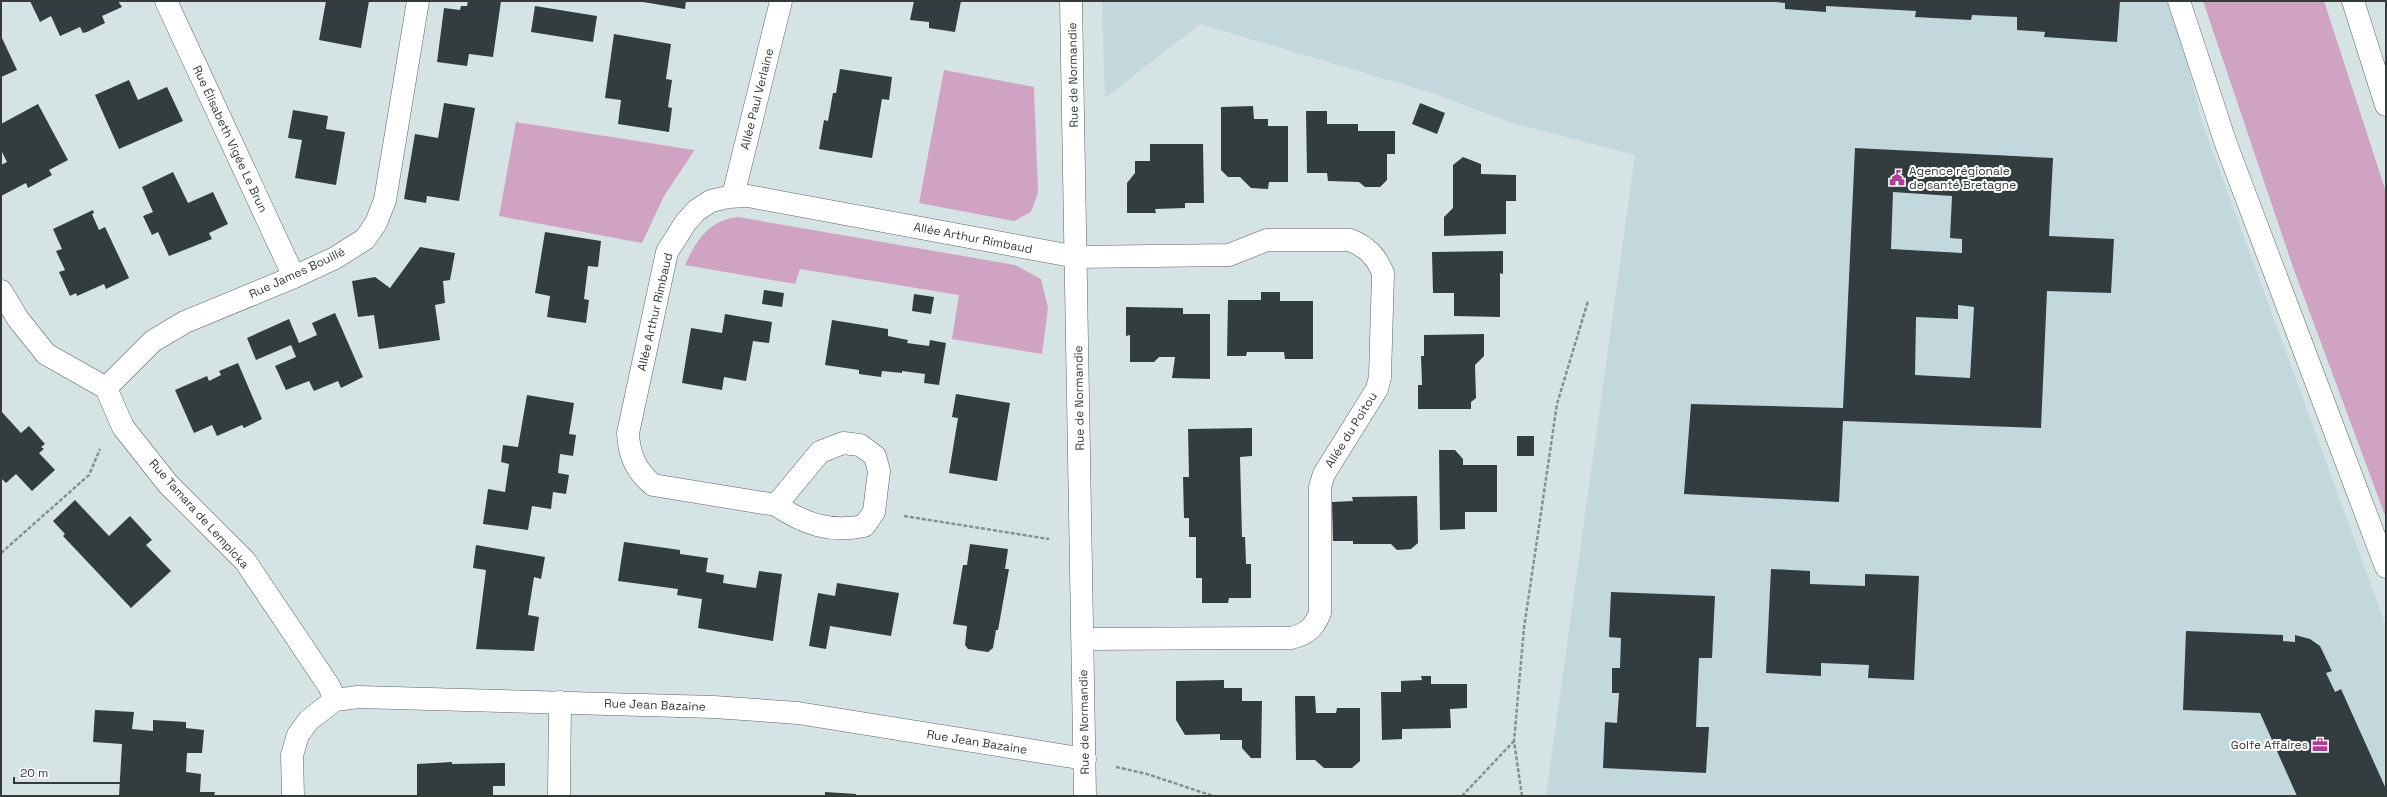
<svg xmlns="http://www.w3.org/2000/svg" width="2387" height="797" font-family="'Space Grotesk',sans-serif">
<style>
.built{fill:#c2d8dc}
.green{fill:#d0a3c2}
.building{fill:#333d3f;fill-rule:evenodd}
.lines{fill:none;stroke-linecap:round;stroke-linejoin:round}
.minor-casing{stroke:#5a6567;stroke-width:23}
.major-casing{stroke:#5a6567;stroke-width:23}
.path{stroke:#868f90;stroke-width:2.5;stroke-dasharray:4 2;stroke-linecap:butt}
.minor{stroke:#fff;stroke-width:22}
.major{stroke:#fff;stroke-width:22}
.labels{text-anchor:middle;stroke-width:4;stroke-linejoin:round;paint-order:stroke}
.street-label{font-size:12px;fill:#353a3a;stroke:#fff}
.poi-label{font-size:12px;fill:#353a3a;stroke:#fff;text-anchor:start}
</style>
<rect width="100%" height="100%" fill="#d6e3e5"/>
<!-- built -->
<path class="built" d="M1102,1H2172L2202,122L2386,626V796H1546L1635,155L1515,124L1432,93L1200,24L1105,98Z"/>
<!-- green -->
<g class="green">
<path d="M2203,1H2324L2386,192V518L2294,270Z"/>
<path d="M944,70L1034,87L1038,193L1031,212L1014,221L919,203Z"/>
<path d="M516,122L694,150V151L664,196L642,243L499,216Z"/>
<path d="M738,217L1015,265L1041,279L1048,308L1042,354L952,339L959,295L800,269L795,284L685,265C696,240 710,220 738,217Z"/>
</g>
<!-- building -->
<g class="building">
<path d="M30,1H118L122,7L102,16L105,23L87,32L83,33L80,27L60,36L51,16L40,22Z"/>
<path d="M326,1H369L361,48L319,40Z"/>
<path d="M468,1H501L493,57L469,54L467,66L437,62L444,8L460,10L461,6H467Z"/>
<path d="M637,1H686L685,9Z"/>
<path d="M914,1H961L955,32L929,28V22L910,20Z"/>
<path d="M1769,1H2120L2117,42L2044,37L2045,32L2017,30V17L1972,15L1971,20L1915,17L1916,11L1826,6V12L1785,9V3Z"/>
<path d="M535,6L597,16L593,42L531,32Z"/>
<path d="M614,34L671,44L666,79L672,80L668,107L672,108L669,132L618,124L621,100L605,98Z"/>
<path d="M1,36L17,70L1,77Z"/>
<path d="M840,69L892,77L889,100L882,99L872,158L819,149L824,120L828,121L833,93H836Z"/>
<path d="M129,80L138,100L167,87L183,121L119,149L95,95Z"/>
<path d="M444,103L475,108L459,201L427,196L426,203L404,199L415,134L438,138Z"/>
<path d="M1420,103L1445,113L1437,134L1412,124Z"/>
<path d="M38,104L68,160L49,170L52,175L28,188L26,183L1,196V165L7,162L1,150V124Z"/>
<path d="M1253,106L1254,119H1268V126H1288V182H1269L1268,189L1251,188L1240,177H1228L1221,170V107Z"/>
<path d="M293,110L328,116L326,129L345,132L336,185L295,178L302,140L288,138Z"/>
<path d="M1306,111H1327V124H1358V131H1395V154H1387V180L1380,187H1365L1359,182L1328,181L1327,173H1307Z"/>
<path d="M1150,144H1203L1204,203H1185V208L1155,209L1156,213H1127V183L1135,173V161H1150Z"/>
<path d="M1855,148L2053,158L2049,236L2114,239L2111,293L2047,291L2041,428L1843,421L1839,502L1684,494L1691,404L1843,408ZM1893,192L1952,196L1950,238L1962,239V253L1891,249ZM1958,305L1974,307L1970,378L1915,375L1916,317L1958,319Z"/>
<path d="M1463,157L1481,164V174L1516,175V201H1506V234L1444,236V217L1453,208V165Z"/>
<path d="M173,172L188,203L213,192L228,224L209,233L212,239L169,256L158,232L152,235L143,216L153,212L142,187Z"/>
<path d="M93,210L94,213L92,214L99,230L105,227L129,278L106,289L104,284L77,296L76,293L70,296L59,272L65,270L56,251L62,249L53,229Z"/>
<path d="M545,232L601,241L598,267L588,266L584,299L589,300L586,323L547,317L550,296L535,293Z"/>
<path d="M420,247L455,253L450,280L443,281L445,303L435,305L440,340L379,349L374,315L358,317L352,281L375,277L390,288Z"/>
<path d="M1503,251V274L1500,273V317L1454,316V293H1433L1432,252Z"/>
<path d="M764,290L784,293L782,307L762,304Z"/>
<path d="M1261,292H1280V301H1313V359H1285L1284,352H1247L1246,356H1227L1228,300H1261Z"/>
<path d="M914,294L934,297L931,314L912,311Z"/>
<path d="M1126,307L1183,308V314H1210V379L1172,378L1175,357H1159L1154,362H1130V335L1126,336Z"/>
<path d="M335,313L363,377L341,388L338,381L314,391L309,381L286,390L275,366L296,357L291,345L256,360L247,338L289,319L299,343L317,335L312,323Z"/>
<path d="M725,314L772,322L769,343L753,341L746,381L724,377L722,390L682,383L691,328L722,333Z"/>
<path d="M832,320L888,329V336L908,340L907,343L929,346L930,340L946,343L939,385L924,383L925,374L902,371V373L882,371L881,377L859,374V370L825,365Z"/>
<path d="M1484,334V356L1475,365L1476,398L1471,402V409H1418V385H1422L1421,356H1424V335Z"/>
<path d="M238,363L262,419L244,428L242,425L217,436L212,425L194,433L175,390L207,376L209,381L221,375L219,371Z"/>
<path d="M956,394L1010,403L997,481L949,473L958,418L952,417Z"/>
<path d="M527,395L574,403L569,434L576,435L573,456L560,454L558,473L569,475L566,494L553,492L551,509L532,506L528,530L483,524L488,489L505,492L509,464L501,462L503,445L518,447Z"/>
<path d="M1,411L21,433L29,426L45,444L41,447L44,449L39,453L55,470L32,491L16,474L6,483L1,478Z"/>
<path d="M1252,428V456L1240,457L1242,537H1245L1246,564H1251V598H1229L1228,603H1202V578H1196V537H1189V518H1184L1183,477H1189L1188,429Z"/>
<rect x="1517" y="436" width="17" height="20"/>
<path d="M1439,450H1455L1463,459V465H1497V512H1465V529L1440,530Z"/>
<path d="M1417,496L1418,543L1411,549L1397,550L1391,544H1353V541H1333L1332,502L1353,501L1352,497Z"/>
<path d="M75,500L109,536L130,516L152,540L146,545L171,571L131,608L63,536L65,534L53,521Z"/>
<path d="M624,542L680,550V554L708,558L706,572L724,575L723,583L756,588L759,571L782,574L773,641L698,628L702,599L677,595L678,589L618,581Z"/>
<path d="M970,544L1008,549L1005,569H1009L998,630H996L993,648L988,652L968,649L965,645L967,626L953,624L963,565H967Z"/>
<path d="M476,545L545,557L541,579L534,577L528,615L539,617L534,651L476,649L486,570L473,568Z"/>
<path d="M1771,569L1810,571V584L1865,586V574L1919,576L1914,680L1868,678L1869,665L1821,663V676L1766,673Z"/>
<path d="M837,583L899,593L891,636L830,626L826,649L809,646L818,593L835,596Z"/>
<path d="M1611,592L1715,596L1712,658H1699L1696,727H1709L1706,773L1603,768L1605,722L1617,723L1619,693H1612V668H1620L1621,638L1609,637Z"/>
<path d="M2186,631L2283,635V641L2295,642V635L2310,639L2320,646L2332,671L2326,673L2335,692L2341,689L2386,789V796H2297L2260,713L2183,710Z"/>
<path d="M1421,676H1431V684H1467V708L1450,709L1451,728L1402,729V739L1382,740L1381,692H1401V681L1422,680Z"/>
<path d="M1224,680V688H1242V701H1262L1261,758H1251L1242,748V740H1220V734L1185,735L1176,720V681Z"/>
<path d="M1295,696H1315L1316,713H1336L1337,708H1360V761L1352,768H1324L1315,760H1296Z"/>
<path d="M95,710L134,712L132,729L153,731V720L186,722V728L204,730L202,753H187L186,772L201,774L200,792H215L214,796H119L122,744L93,742Z"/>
<path d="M452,762V764L505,763V786H493V796H417V764Z"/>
<path d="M825,792L856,794V796H825Z"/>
</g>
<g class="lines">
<defs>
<g id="minor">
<path d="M166,1L294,277"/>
<path d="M1071,1L1085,796"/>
<path d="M2179,1L2226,144L2386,567"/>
<path d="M733,196L781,1"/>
<path d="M1,291L18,319L46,354L106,388L123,427L168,484L245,561L329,686L335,700"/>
<path d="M106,388L153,341L185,322L294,277L335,258L365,239L376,223L385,200L418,1"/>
<path d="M843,443L860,445L875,456L879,471L874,512L864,526C831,533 804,524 776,505L820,452Z"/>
<path d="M776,505L653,485C636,471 629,455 628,433L667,252L686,222L697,210L711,201L728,197L748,196L1077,257L1229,255L1267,240H1350C1367,247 1376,256 1383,273L1380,377L1377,389L1324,474L1320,487V613C1314,628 1307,634 1291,638L1083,639"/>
<path d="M293,796L292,755L298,735L309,720L335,700L358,697L714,707L798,713L1085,759"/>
<path d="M559,796L560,702"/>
</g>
<path id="major" d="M2353,1L2386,105"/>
</defs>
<!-- minor casing -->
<use href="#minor" class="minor-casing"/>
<!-- major casing -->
<use href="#major" class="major-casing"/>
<!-- path -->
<g class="path">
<path d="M904,516L1049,539"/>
<path d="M1,553L89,475L100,449"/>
<path d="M1116,767L1147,774L1213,796"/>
<path d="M1462,796L1514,741"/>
<path d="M1522,796L1514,741L1524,628L1557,404L1588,301"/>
</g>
<!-- minor -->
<use href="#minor" class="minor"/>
<!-- major -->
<use href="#major" class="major"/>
</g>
<!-- icons -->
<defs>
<symbol id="civic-bare" viewBox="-9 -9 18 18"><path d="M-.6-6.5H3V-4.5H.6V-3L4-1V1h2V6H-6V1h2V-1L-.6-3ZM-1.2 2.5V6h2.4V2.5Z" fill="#af3c96" stroke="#fff" stroke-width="2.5" paint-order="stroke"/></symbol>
<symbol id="office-bare" viewBox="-9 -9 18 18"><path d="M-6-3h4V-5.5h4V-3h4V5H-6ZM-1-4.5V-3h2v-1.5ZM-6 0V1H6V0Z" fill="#af3c96" stroke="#fff" stroke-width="2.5" paint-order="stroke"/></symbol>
</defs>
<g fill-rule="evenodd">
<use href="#civic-bare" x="1886" y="167" width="22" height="22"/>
<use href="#office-bare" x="2309" y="734" width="22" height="22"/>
</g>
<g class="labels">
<!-- street labels -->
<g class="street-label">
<text transform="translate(1073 75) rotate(-91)" y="4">Rue de Normandie</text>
<text transform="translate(757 99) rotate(-76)" y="4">Allée Paul Verlaine</text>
<text transform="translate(230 139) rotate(65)" y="4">Rue Élisabeth Vigée Le Brun</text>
<text transform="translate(973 238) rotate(11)" y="4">Allée Arthur Rimbaud</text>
<text transform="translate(297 273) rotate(-25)" y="4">Rue James Bouillé</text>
<text transform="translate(655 312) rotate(-77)" y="4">Allée Arthur Rimbaud</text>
<text transform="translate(1079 398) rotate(-91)" y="4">Rue de Normandie</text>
<text transform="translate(1351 430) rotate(-58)" y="4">Allée du Poitou</text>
<text transform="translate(199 514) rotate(48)" y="4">Rue Tamara de Lempicka</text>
<text transform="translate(655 705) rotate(2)" y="4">Rue Jean Bazaine</text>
<text transform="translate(1084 722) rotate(-91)" y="4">Rue de Normandie</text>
<text transform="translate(977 742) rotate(9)" y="4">Rue Jean Bazaine</text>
</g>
<!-- poi labels -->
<g class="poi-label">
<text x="1909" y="175">Agence régionale<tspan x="1909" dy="14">de santé Bretagne</tspan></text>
<text x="2308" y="749" text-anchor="end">Golfe Affaires</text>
</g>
</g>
<!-- border -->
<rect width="2387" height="797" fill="none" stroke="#353a3a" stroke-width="4"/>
<!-- scale -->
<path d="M14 777v6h115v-6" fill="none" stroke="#353a3a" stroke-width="2"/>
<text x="20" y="777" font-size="12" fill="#353a3a" stroke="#ffffff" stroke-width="3" paint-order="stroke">20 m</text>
</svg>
